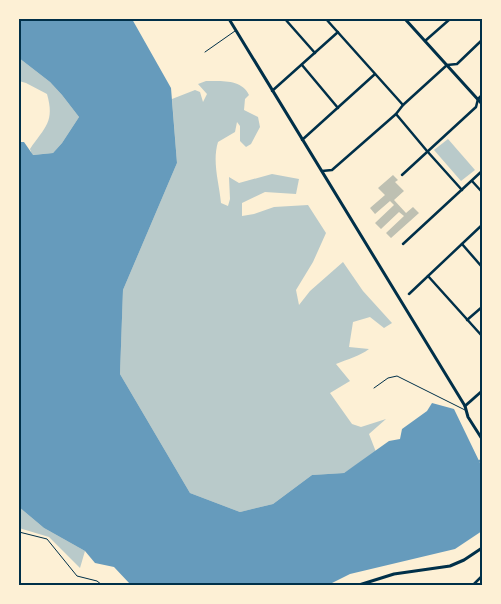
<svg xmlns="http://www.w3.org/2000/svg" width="501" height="604" font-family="Commissioner,sans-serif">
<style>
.green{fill:#b9caca}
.water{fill:#669bbc}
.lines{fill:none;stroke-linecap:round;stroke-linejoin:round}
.stream{stroke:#669bbc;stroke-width:2}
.building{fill:#bec0b2}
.path{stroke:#003049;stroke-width:1}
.service{stroke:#003049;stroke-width:1}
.minor{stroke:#003049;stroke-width:2.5}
.tertiary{stroke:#003049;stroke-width:3}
.neatline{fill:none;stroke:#003049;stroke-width:2}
</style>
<rect width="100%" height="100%" fill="#fdf0d5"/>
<!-- green -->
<g class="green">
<path d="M19,58L50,82L62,95L79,117L62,143L53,153L32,155L30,149C45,127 55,122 47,94L26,83L19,81Z"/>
<path d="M206,81C221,81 242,79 249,95L245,99L244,110L258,117L260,127L251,144L246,147L240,141V126L237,122L235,132L218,142C212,162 219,182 221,203L228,206L230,199L229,177L239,183L272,174L299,179L296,194L265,192L242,203V216L254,214L274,207L308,205L326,233L313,262L296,290L299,305L310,291L343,262L363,291L392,323L384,328L370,317L353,322L349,347L369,349C360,356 348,359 336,364L350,381L330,393L352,424L361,427L386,419L369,434L376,452L344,473L312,475L273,504L240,512L190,493L120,374L123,290L177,163L172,99L195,90L200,92L203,102L207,94L198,84Z"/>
<path d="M448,139L475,170L461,181L434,150Z"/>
<path d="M19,507L44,528L85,551L80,568L49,537L19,528Z"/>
</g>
<!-- water -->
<path class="water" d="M19,19H132L171,88L177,163L123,290L120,374L190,493L240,512L273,504L312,475L344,473L389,441L400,439L402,429L427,411L432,403L454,409L482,467V531L455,549L350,574L328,585H142L130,584L114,567L95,563L85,551L44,528L19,507V142H24L33,155L53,153L62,143L79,117L62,95L50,82L19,58Z"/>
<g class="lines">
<!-- stream -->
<path class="stream" d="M479,461L482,460"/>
</g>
<!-- building -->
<path class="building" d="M393,175L398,180L395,182L404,191L394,200L406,213L413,207L419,213L391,238L386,233L404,216L399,212L381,229L375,223L394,205L390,201L375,214L370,208L385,195L378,188Z"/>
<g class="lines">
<!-- path -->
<path class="path" d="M19,532L47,539L77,576L97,581L102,585"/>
<!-- service -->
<g class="service">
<path d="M205,52L235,31"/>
<path d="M374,388L388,378L397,376L465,410"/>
</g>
<!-- minor -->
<g class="minor">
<path d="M285,19L315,53"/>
<path d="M326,19L403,105"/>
<path d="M425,41L450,19"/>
<path d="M302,65L338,108"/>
<path d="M272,91L338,32"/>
<path d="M396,114L427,151L462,190"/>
<path d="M302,140L375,74"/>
<path d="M322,171L332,170L396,114L403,105L447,65L457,64L482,40"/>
<path d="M402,175L476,107L478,99L482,95"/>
<path d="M472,181L482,192"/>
<path d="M403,244L482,171"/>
<path d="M462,244L482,267"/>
<path d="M428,276L482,336"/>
<path d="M409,294L482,225"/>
<path d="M467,320L482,307"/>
<path d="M473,585L482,576"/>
</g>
<!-- tertiary -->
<g class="tertiary">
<path d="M229,19L465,406L468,417L482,439"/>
<path d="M405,19L482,104"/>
<path d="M465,406L482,391"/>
<path d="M359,585L394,574L450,566L464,560L482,548"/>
</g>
</g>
<!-- border -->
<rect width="501" height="604" fill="none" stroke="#fdf0d5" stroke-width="40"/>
<rect x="20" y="20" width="461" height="564" class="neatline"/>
</svg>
